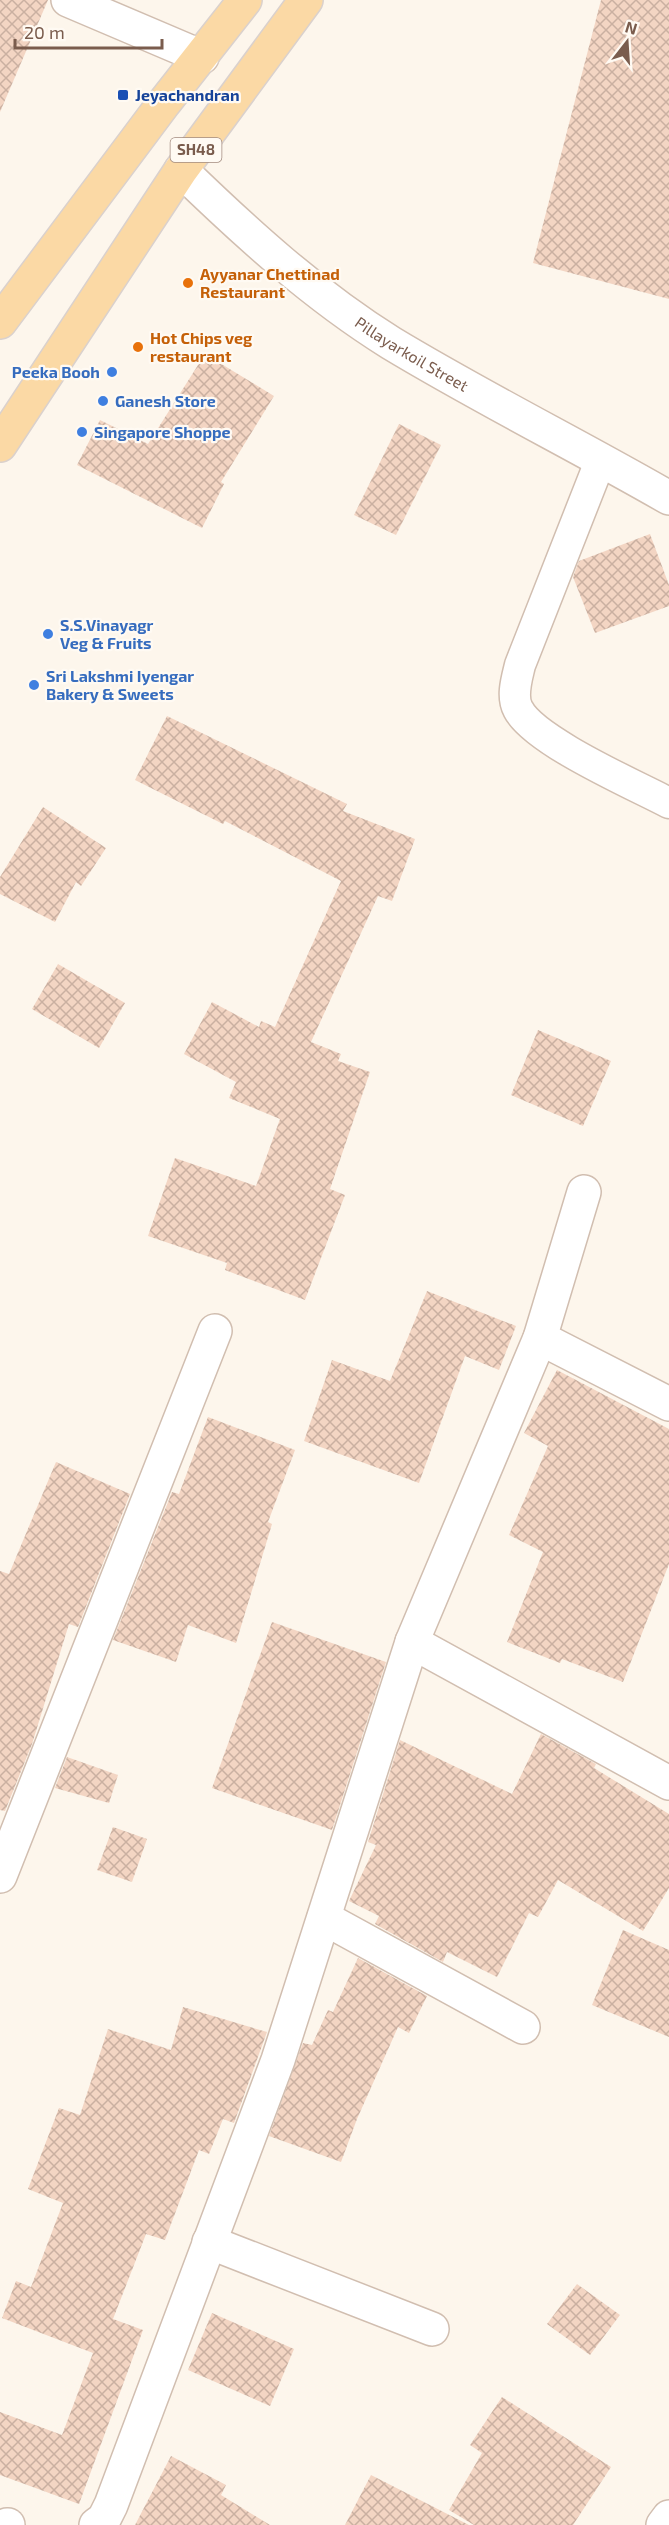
<svg xmlns="http://www.w3.org/2000/svg" width="669" height="2525" font-family="'Exo 2',sans-serif">
<style>
.building{fill:url(#building-cross-hatch)}
.lines{fill:none;stroke-linecap:round;stroke-linejoin:round}
.service-casing{stroke:#d1beb0;stroke-width:33}
.minor-casing{stroke:#d1beb0;stroke-width:36}
.tertiary-casing{stroke:#d1beb0;stroke-width:36}
.primary-casing{stroke:#dad1cd;stroke-width:36}
.service{stroke:#fff;stroke-width:30}
.minor{stroke:#fff;stroke-width:33}
.tertiary{stroke:#fff;stroke-width:33}
.primary{stroke:#fbd9a5;stroke-width:33}
.transit-dot{fill:#1a4fb4;stroke:#fffaf3;stroke-width:2}
.food-dot{fill:#e8710a;stroke:#fffaf3;stroke-width:2}
.shop-dot{fill:#3f7fe0;stroke:#fffaf3;stroke-width:2}
.labels{text-anchor:middle;stroke-width:4.5;stroke-linejoin:round;paint-order:stroke}
.shield{fill:#fffaf3;stroke:#a28b7f;stroke-width:1.5}
.shield-label{font-size:15px;font-weight:bold;fill:#7a5c4d}
.transit-label{font-size:16px;font-weight:bold;fill:#164399;stroke:#fffaf3;text-anchor:start}
.food-label{font-size:16px;font-weight:bold;fill:#c56008;stroke:#fffaf3;text-anchor:start}
.street-label{font-size:16px;fill:#7a5c4d;stroke:#fffaf3}
.shop-label{font-size:16px;font-weight:bold;fill:#366cbe;stroke:#fffaf3;text-anchor:start}
</style>
<defs>
<pattern id="building-cross-hatch" width="8" height="8" patternUnits="userSpaceOnUse" patternTransform="scale(1.5)"><rect width="8" height="8" fill="#f3d5c3"/><path d="M0 0l8 8M0 8l8-8" fill="none" stroke="#cab0a1"/></pattern>
</defs>
<rect width="100%" height="100%" fill="#fdf6ec"/>
<!-- building -->
<g class="building">
<path d="M0,0H48L0,112Z"/>
<path d="M601,0H669V299L533,263Z"/>
<path d="M205,354L274,396L221,482L224,484L202,528L77,465L100,420L148,444Z"/>
<path d="M399,424L441,445L396,535L354,515Z"/>
<path d="M650,534L669,585V606L595,633L573,577L579,561Z"/>
<path d="M167,716L347,804L343,811L415,839L392,901L378,896L311,1042L341,1054L338,1061L370,1072L330,1189L345,1195L305,1300L225,1270L227,1263L148,1236L175,1158L256,1186L280,1119L229,1098L236,1082L184,1054L212,1002L259,1027L261,1021L275,1027L341,881L225,821L223,824L135,780Z"/>
<path d="M43,807L106,848L81,886L76,882L55,922L0,894V877Z"/>
<path d="M58,964L125,1003L99,1048L32,1009Z"/>
<path d="M538,1030L611,1061L583,1126L511,1095Z"/>
<path d="M427,1291L516,1326L499,1370L465,1356L419,1483L304,1441L332,1360L390,1381Z"/>
<path d="M557,1370L669,1429V1564L623,1682L562,1659L560,1663L507,1642L543,1552L509,1535L548,1446L524,1433Z"/>
<path d="M208,1417L295,1450L268,1522L272,1524L236,1643L188,1625L176,1662L113,1640L172,1492L179,1494Z"/>
<path d="M56,1462L130,1494L78,1627L69,1624L32,1744L5,1811L0,1810V1571L9,1574Z"/>
<path d="M272,1622L386,1662L332,1830L212,1788Z"/>
<path d="M541,1734L596,1764L594,1768L669,1814V1888L643,1931L558,1880L538,1917L529,1913L497,1977L447,1952L443,1962L375,1924L379,1916L349,1901L376,1845L368,1842L400,1740L512,1794Z"/>
<path d="M67,1757L118,1775L109,1803L55,1788Z"/>
<path d="M113,1827L147,1839L132,1882L97,1870Z"/>
<path d="M623,1930L669,1950V2037L592,2005Z"/>
<path d="M358,1958L427,1996L409,2033L398,2027L357,2119L341,2162L269,2136L303,2043L312,2045L328,2010L333,2012Z"/>
<path d="M183,2007L267,2032L234,2123L223,2119L209,2154L199,2150L165,2240L146,2234L113,2319L143,2330L79,2504L0,2475V2412L62,2435L93,2353L2,2318L16,2281L31,2287L63,2203L28,2189L59,2108L80,2115L108,2029L171,2050Z"/>
<path d="M577,2284L620,2315L590,2355L547,2324Z"/>
<path d="M212,2313L294,2349L270,2406L188,2370Z"/>
<path d="M502,2397L611,2467L573,2525H474L449,2510L482,2453L470,2445Z"/>
<path d="M171,2456L226,2485L221,2495L270,2525H135Z"/>
<path d="M371,2475L469,2525H345Z"/>
</g>
<g class="lines">
<defs>
<path id="service" d="M601,459L520,665C517,678 511,696 518,709C534,741 635,785 669,803"/>
<g id="minor">
<path d="M68,0L202,57"/>
<path d="M540,1338L669,1404"/>
<path d="M412,1642L669,1783"/>
<path d="M0,1876L215,1331"/>
<path d="M324,1918L523,2027"/>
<path d="M209,2242L432,2329"/>
<path d="M7,2525H8"/>
<path d="M96,2525L104,2519L111,2505L278,2060L412,1642L540,1338L584,1192"/>
<path d="M663,2525L669,2517"/>
</g>
<g id="tertiary">
<path id="s1" d="M181,170C246,233 314,295 391,343C482,398 577,445 669,498"/>
</g>
<g id="primary">
<path d="M0,322L164,103L245,0"/>
<path d="M0,445L181,170L306,0"/>
</g>
</defs>
<!-- service casing -->
<use href="#service" class="service-casing"/>
<!-- minor casing -->
<use href="#minor" class="minor-casing"/>
<!-- tertiary casing -->
<use href="#tertiary" class="tertiary-casing"/>
<!-- primary casing -->
<use href="#primary" class="primary-casing"/>
<!-- service -->
<use href="#service" class="service"/>
<!-- minor -->
<use href="#minor" class="minor"/>
<!-- tertiary -->
<use href="#tertiary" class="tertiary"/>
<!-- primary -->
<use href="#primary" class="primary"/>
</g>
<!-- markers -->
<rect class="transit-dot" x="117" y="89" width="12" height="12" rx="3"/>
<g class="food-dot">
<circle cx="188" cy="283" r="6"/>
<circle cx="138" cy="347" r="6"/>
</g>
<g class="shop-dot">
<circle cx="112" cy="372" r="6"/>
<circle cx="103" cy="401" r="6"/>
<circle cx="82" cy="432" r="6"/>
<circle cx="48" cy="634" r="6"/>
<circle cx="34" cy="685" r="6"/>
</g>
<g class="labels">
<!-- shield labels -->
<rect class="shield" x="170.5" y="138" width="51" height="24" rx="4.5"/>
<g class="shield-label">
<text x="196" y="155">SH48</text>
</g>
<!-- transit labels -->
<g class="transit-label">
<text x="135" y="101">Jeyachandran</text>
</g>
<!-- food labels -->
<g class="food-label">
<text x="200" y="280">Ayyanar Chettinad<tspan x="200" dy="18">Restaurant</tspan></text>
<text x="150" y="344">Hot Chips veg<tspan x="150" dy="18">restaurant</tspan></text>
</g>
<!-- street labels -->
<g class="street-label">
<text dy="6" stroke="none"><textPath href="#s1" startOffset="296">Pillayarkoil Street</textPath></text>
</g>
<!-- shop labels -->
<g class="shop-label">
<text x="100" y="378" text-anchor="end">Peeka Booh</text>
<text x="115" y="407">Ganesh Store</text>
<text x="94" y="438">Singapore Shoppe</text>
<text x="60" y="631">S.S.Vinayagr<tspan x="60" dy="18">Veg &amp; Fruits</tspan></text>
<text x="46" y="682">Sri Lakshmi Iyengar<tspan x="46" dy="18">Bakery &amp; Sweets</tspan></text>
</g>
</g>
<!-- north arrow -->
<g transform="translate(627 42) rotate(17)" stroke="#fffaf3" stroke-width="4.5" paint-order="stroke">
<path d="M0-4.5L10 22L0 15L-10 22Z" fill="#7a5c4d"/>
<text y="-9" font-size="16" font-weight="bold" text-anchor="middle" fill="#7a5c4d">N</text>
</g>
<!-- scale -->
<path d="M15 39v9h147v-9" fill="none" stroke="#7a5c4d" stroke-width="3"/>
<text x="24" y="39" font-size="18" fill="#7a5c4d" stroke="#fffaf3" stroke-width="4.5" paint-order="stroke">20 m</text>
</svg>
